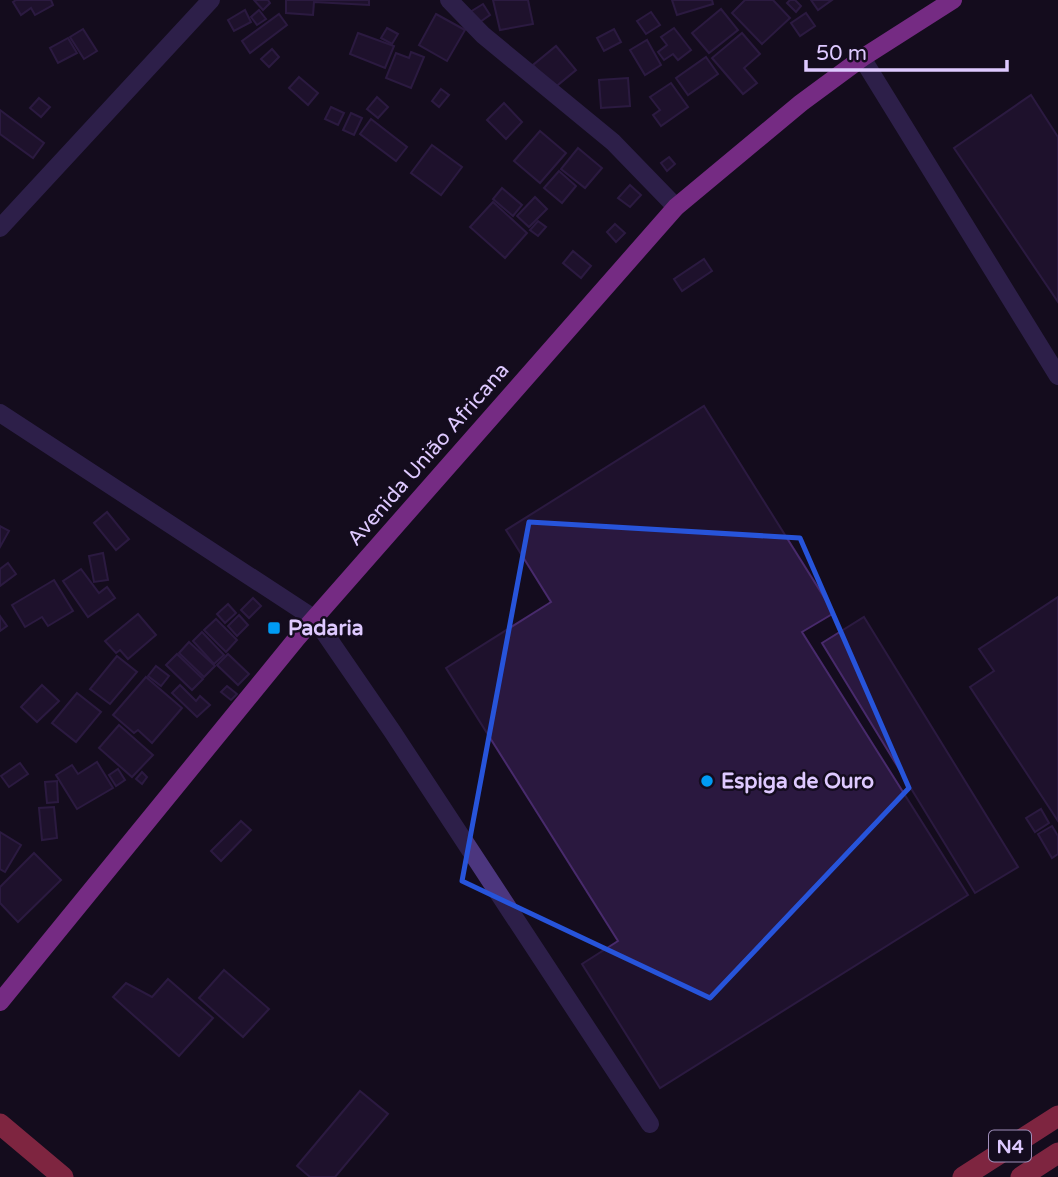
<svg xmlns="http://www.w3.org/2000/svg" width="1058" height="1177" font-family="'Varela Round',sans-serif">
<style>
.building{fill:#2a183f;stroke:#482a6c;stroke-width:2}
.lines{fill:none;stroke-linecap:round;stroke-linejoin:round}
.minor{stroke:#4c367e;stroke-width:18}
.major{stroke:#ec50ff;stroke-width:18}
.highway{stroke:#ff446c;stroke-width:21}
.marked{fill:none;stroke:#2754da;stroke-width:5;stroke-linejoin:round}
.poi-dot{fill:#009bf4;stroke:#140c1e;stroke-width:2.5}
.labels{text-anchor:middle;stroke-width:5;stroke-linejoin:round;paint-order:stroke}
.shield{fill:#140c1e;stroke:#a190bc;stroke-width:2}
.shield-label{font-size:19px;font-weight:bold;fill:#dec9ff}
.street-label{font-size:21px;fill:#dec9ff;stroke:#140c1e}
.poi-label{font-size:21px;font-weight:bold;fill:#dec9ff;stroke:#140c1e;text-anchor:start}
</style>
<rect width="100%" height="100%" fill="#140c1e"/>
<!-- building -->
<g class="building">
<path d="M16,0H51L53,5L35,15L31,8L21,15L13,2Z"/>
<path d="M254,0H268L270,3L263,10Z"/>
<path d="M286,0H369V5L314,2L313,15L286,13Z"/>
<path d="M493,0H528L533,24L500,30Z"/>
<path d="M672,0H712L713,4L677,15Z"/>
<path d="M745,0H773L790,18L762,44L732,13Z"/>
<path d="M790,0H795L801,6L796,12L787,3Z"/>
<path d="M811,0H832L818,10Z"/>
<path d="M483,4L490,15L477,24L470,12Z"/>
<path d="M721,9L738,30L709,53L692,33Z"/>
<path d="M245,10L251,22L234,31L228,20Z"/>
<path d="M259,10L266,19L257,25L251,17Z"/>
<path d="M651,12L660,25L646,34L637,21Z"/>
<path d="M806,13L815,26L800,36L791,23Z"/>
<path d="M279,14L287,25L250,53L242,41Z"/>
<path d="M436,14L465,30L447,61L419,45Z"/>
<path d="M387,28L398,34L392,44L381,38Z"/>
<path d="M674,28L691,50L678,60L673,54L664,60L658,52L667,45L661,37Z"/>
<path d="M83,29L97,51L84,59L70,37Z"/>
<path d="M614,29L621,42L604,51L597,38Z"/>
<path d="M358,33L394,46L385,68L350,54Z"/>
<path d="M742,33L760,54L744,68L757,83L743,94L712,58Z"/>
<path d="M68,38L77,53L58,63L50,48Z"/>
<path d="M647,40L661,65L645,75L630,50Z"/>
<path d="M556,46L576,70L553,89L533,65Z"/>
<path d="M272,49L279,57L269,67L261,59Z"/>
<path d="M411,52L424,57L411,88L386,78L396,53L409,58Z"/>
<path d="M706,57L718,74L688,95L676,78Z"/>
<path d="M299,77L318,93L308,105L289,88Z"/>
<path d="M628,78L630,106L601,108L599,80Z"/>
<path d="M671,83L688,107L661,126L653,115L660,110L650,97Z"/>
<path d="M441,89L449,95L439,107L432,101Z"/>
<path d="M1031,95L1058,137V302L954,148Z"/>
<path d="M377,97L388,107L378,118L367,109Z"/>
<path d="M39,98L50,107L41,117L30,108Z"/>
<path d="M504,103L522,122L506,139L487,120Z"/>
<path d="M331,107L344,113L338,125L325,119Z"/>
<path d="M0,110L44,143L33,158L0,134Z"/>
<path d="M351,113L362,118L354,135L343,130Z"/>
<path d="M371,119L407,147L396,161L360,134Z"/>
<path d="M540,131L566,153L540,183L514,161Z"/>
<path d="M432,145L462,167L441,195L411,173Z"/>
<path d="M578,148L602,168L585,188L561,169Z"/>
<path d="M669,157L675,164L667,171L661,163Z"/>
<path d="M559,171L576,186L562,203L544,188Z"/>
<path d="M630,185L641,195L630,207L618,198Z"/>
<path d="M502,188L522,205L513,216L493,199Z"/>
<path d="M535,197L547,209L529,227L517,216Z"/>
<path d="M493,202L527,233L505,258L470,227Z"/>
<path d="M538,221L546,227L538,236L530,230Z"/>
<path d="M615,224L625,233L616,242L607,232Z"/>
<path d="M573,251L591,266L581,278L563,263Z"/>
<path d="M704,259L712,271L682,291L674,279Z"/>
<path d="M704,406L834,613L802,632L968,895L660,1088L582,964L618,941L446,668L551,602L506,530Z"/>
<path d="M107,512L129,539L116,550L94,523Z"/>
<path d="M0,526L9,531L0,547Z"/>
<path d="M103,553L108,580L94,582L89,556Z"/>
<path d="M8,563L16,574L0,586V569Z"/>
<path d="M81,569L99,593L107,587L115,598L88,617L63,581Z"/>
<path d="M54,580L73,611L48,626L42,617L25,627L12,605Z"/>
<path d="M1058,597V821L970,687L994,671L979,649Z"/>
<path d="M253,598L261,606L249,618L241,610Z"/>
<path d="M228,604L236,613L225,623L217,614Z"/>
<path d="M138,614L156,635L128,659L120,650L116,653L105,641Z"/>
<path d="M239,615L248,625L237,636L228,626Z"/>
<path d="M0,616L7,626L0,631Z"/>
<path d="M864,617L1018,867L975,893L822,643Z"/>
<path d="M216,619L237,640L226,652L204,630Z"/>
<path d="M202,632L224,655L214,664L193,641Z"/>
<path d="M189,642L215,666L204,677L179,653Z"/>
<path d="M177,654L203,679L192,690L166,665Z"/>
<path d="M228,654L249,674L238,685L217,665Z"/>
<path d="M117,656L137,672L110,704L90,689Z"/>
<path d="M156,666L169,676L161,686L148,676Z"/>
<path d="M146,677L182,708L152,743L138,730L134,733L113,715Z"/>
<path d="M42,685L59,701L37,722L21,707Z"/>
<path d="M180,685L196,701L200,696L210,705L197,717L172,693Z"/>
<path d="M227,686L237,694L231,700L221,692Z"/>
<path d="M77,693L101,712L76,742L52,723Z"/>
<path d="M119,725L153,755L132,777L99,748Z"/>
<path d="M97,762L113,788L77,809L56,775L72,765L78,774Z"/>
<path d="M20,763L28,774L9,787L1,776Z"/>
<path d="M118,769L125,780L116,786L109,775Z"/>
<path d="M142,772L147,777L142,784L136,779Z"/>
<path d="M57,781L58,802L47,803L45,782Z"/>
<path d="M54,807L57,838L42,840L39,808Z"/>
<path d="M1041,809L1049,823L1035,832L1026,818Z"/>
<path d="M241,821L251,830L221,861L211,851Z"/>
<path d="M1052,826L1058,836V854L1052,858L1038,834Z"/>
<path d="M0,832L21,845L5,872L0,869Z"/>
<path d="M34,853L61,880L18,922L0,903V887Z"/>
<path d="M224,970L269,1009L243,1037L199,998Z"/>
<path d="M168,979L213,1018L179,1056L113,997L126,983L152,997Z"/>
<path d="M360,1091L388,1114L335,1177H310L297,1166Z"/>
</g>
<g class="lines">
<!-- minor -->
<g class="minor">
<path d="M449,0L483,35L613,142L676,207"/>
<path d="M862,58L1058,376"/>
<path d="M0,228L211,0"/>
<path d="M0,413L315,619L392,731L650,1124"/>
</g>
<!-- major -->
<path class="major" d="M0,1002L297,638L676,207L801,103L862,58L953,0"/>
<!-- highway -->
<g class="highway">
<path d="M0,1124L63,1177"/>
<path d="M963,1177L1058,1116"/>
<path d="M1021,1177L1058,1153"/>
</g>
</g>
<!-- marked area -->
<path d="M0 0H1058V1177H0ZM529,522L800,538L909,788L710,998L462,881Z" fill="#140c1e" fill-opacity=".55" fill-rule="evenodd"/>
<path class="marked" d="M529,522L800,538L909,788L710,998L462,881Z"/>
<!-- markers -->
<g class="poi-dot">
<rect x="267" y="621" width="14" height="14" rx="3.5"/>
<circle cx="707" cy="781" r="7"/>
</g>
<g class="labels">
<!-- shield labels -->
<rect class="shield" x="989" y="1130.5" width="42" height="31" rx="5"/>
<g class="shield-label">
<text x="1010" y="1153">N4</text>
</g>
<!-- street labels -->
<g class="street-label">
<text transform="translate(428 454) rotate(-49)" y="7">Avenida União Africana</text>
</g>
<!-- poi labels -->
<g class="poi-label">
<text x="288" y="635">Padaria</text>
<text x="721" y="788">Espiga de Ouro</text>
</g>
</g>
<!-- scale -->
<path d="M806 60v10h201v-10" fill="none" stroke="#dec9ff" stroke-width="3.5"/>
<text x="816" y="60" font-size="21" fill="#dec9ff" stroke="#140c1e" stroke-width="5" paint-order="stroke">50 m</text>
</svg>
